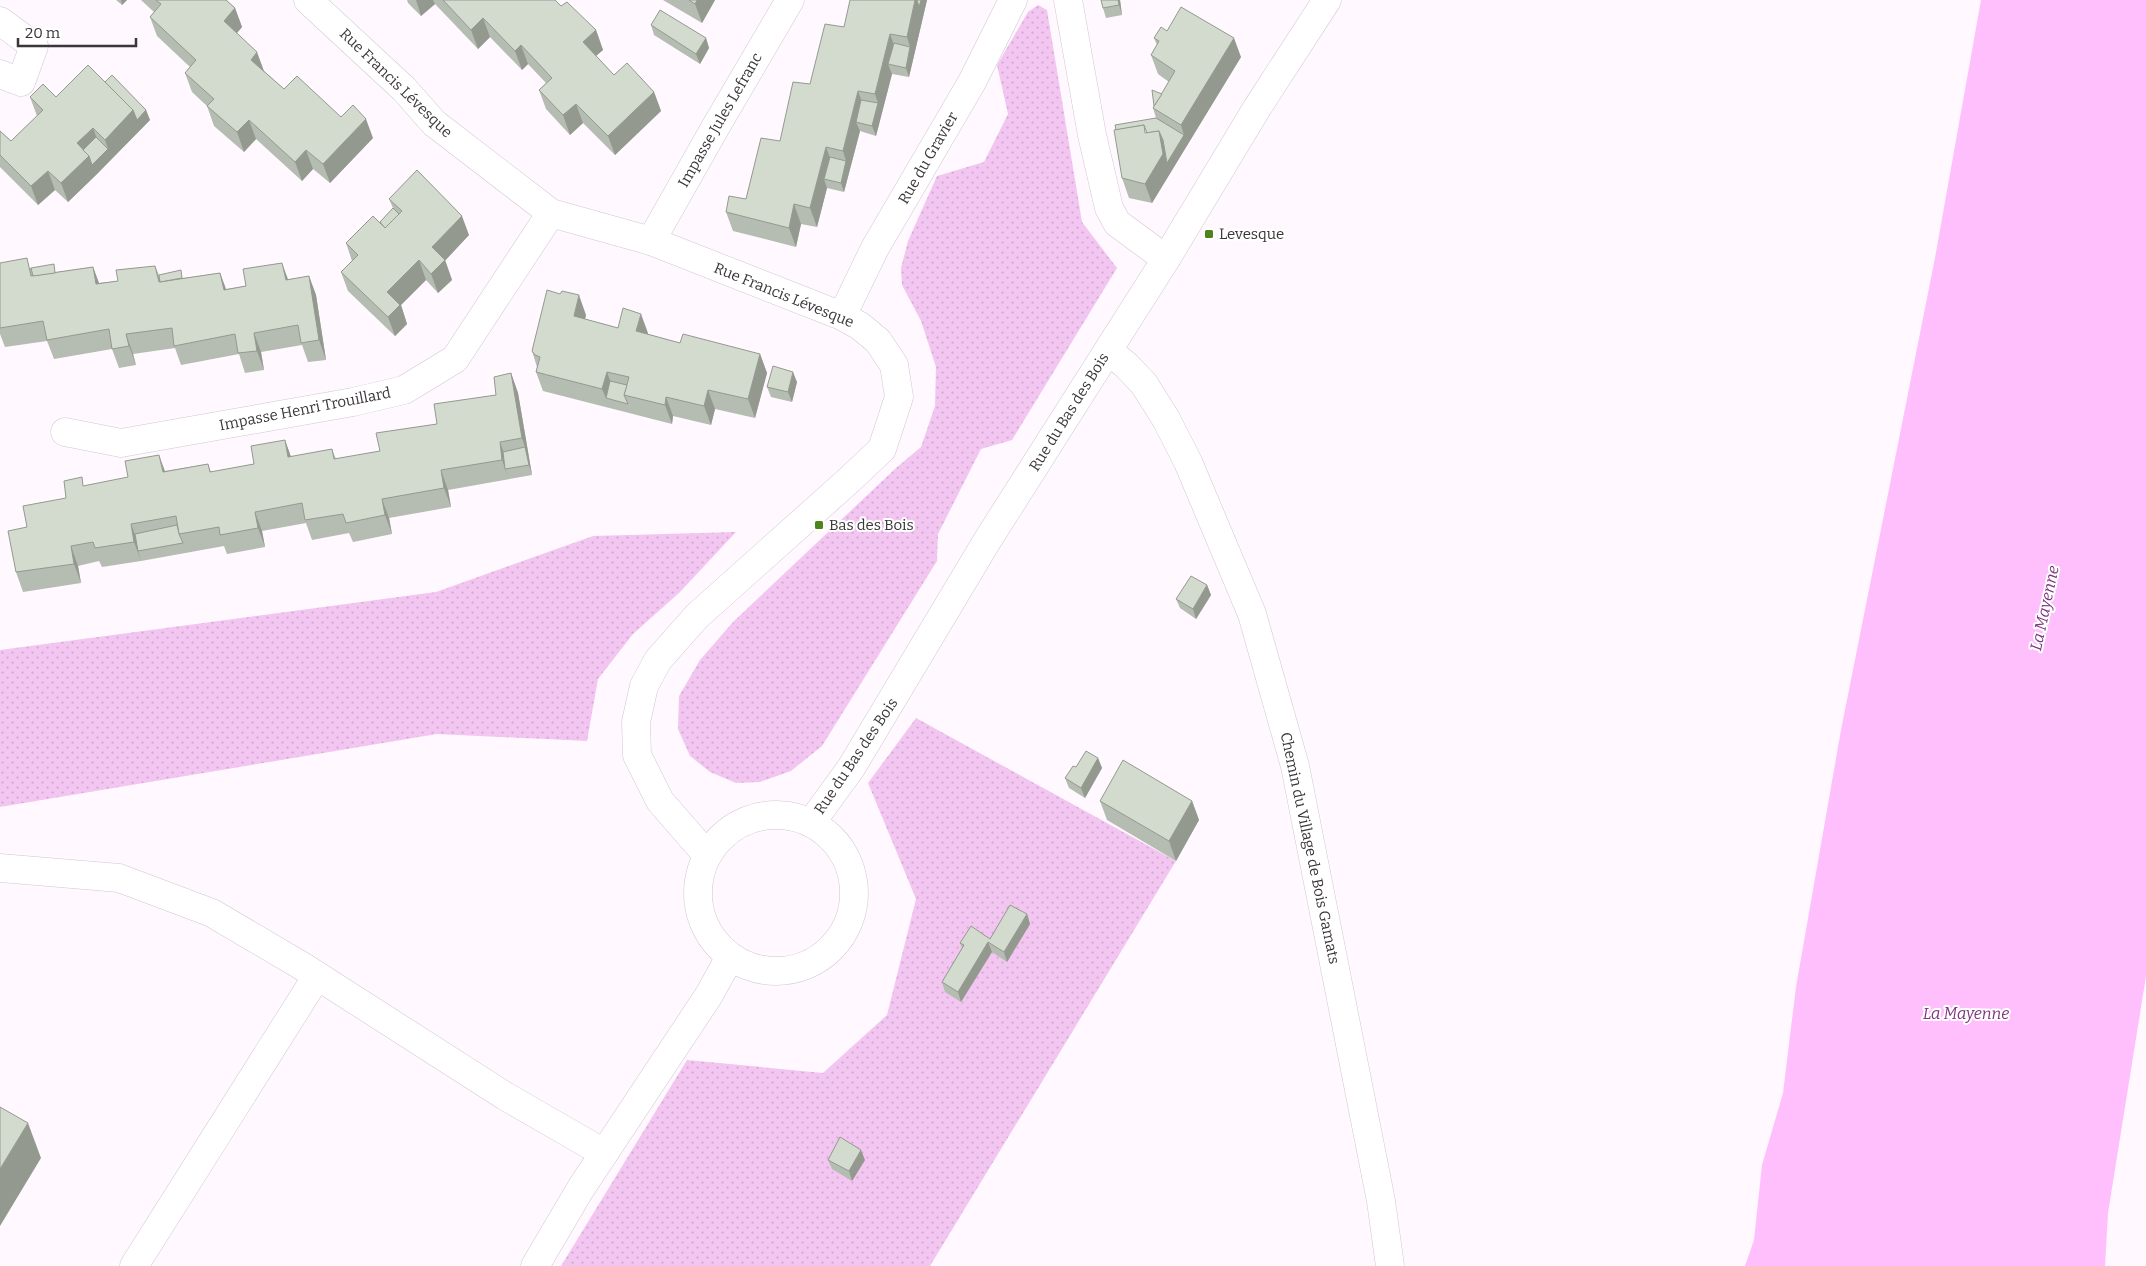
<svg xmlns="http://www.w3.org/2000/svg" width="2146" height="1266" font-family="Bitter,serif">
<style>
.green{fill:url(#green-dots)}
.water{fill:#febffc}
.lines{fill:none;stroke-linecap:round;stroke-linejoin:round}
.minor-casing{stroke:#d2c6d1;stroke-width:29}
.major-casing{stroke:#d2c6d1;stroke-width:29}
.minor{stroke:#fff;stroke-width:28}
.major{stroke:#fff;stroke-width:28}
.wall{fill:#b5bcb1}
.shaded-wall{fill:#949990}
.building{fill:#d3dbce;stroke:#949990}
.poi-dot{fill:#4f841a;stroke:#fff;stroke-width:2}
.labels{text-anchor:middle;stroke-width:4;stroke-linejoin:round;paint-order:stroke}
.street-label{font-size:15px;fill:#3a363a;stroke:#fff}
.poi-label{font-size:15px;fill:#3a363a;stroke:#fff;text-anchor:start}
.water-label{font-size:16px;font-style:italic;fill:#7d357e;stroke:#fff}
</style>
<defs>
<pattern id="green-dots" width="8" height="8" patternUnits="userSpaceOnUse" patternTransform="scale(1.25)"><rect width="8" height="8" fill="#f2c6f1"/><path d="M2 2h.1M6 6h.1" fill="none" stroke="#d0abcf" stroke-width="1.8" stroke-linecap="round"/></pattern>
</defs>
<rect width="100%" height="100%" fill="#fff8ff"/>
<!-- green -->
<g class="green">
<path d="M1038,5L1047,10L1082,222L1117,268L1012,440L981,449L938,534L937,561L822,746L791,771L760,782L736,783L710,772L690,756L678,729L679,696L700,660L733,622L896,468L921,447L935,406L936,367L921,321L902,285L901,268L908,241L937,176L984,162L1008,114L997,65L1028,12Z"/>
<path d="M736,532L680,592L633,634L598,679L587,741L437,734L0,807V650L436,592L593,536Z"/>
<path d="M916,718L1176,861L930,1266H561L687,1060L823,1073L887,1015L916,899L868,783Z"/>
</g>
<!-- water -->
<path class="water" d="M1981,0H2146V976L2108,1213L2105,1266H1745L1754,1240L1762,1165L1783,1093L1796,987L1841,730L1935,258Z"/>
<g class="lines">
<defs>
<g id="minor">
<path d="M308,0L404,89L434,123L551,213L651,241L842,316L860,326L878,341L894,365L899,397L882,449L848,481L697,616L658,660L644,686L636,722L637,755L660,801L707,855"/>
<path d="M1068,0L1092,135L1109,208L1117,223L1166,259"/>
<path d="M0,21L34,46L21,82L0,74"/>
<path d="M651,241L715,128L790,0"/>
<path d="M842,316L875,248L972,82L1013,0"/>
<path d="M1108,351L1126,365L1144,384L1166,419L1188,462L1252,614L1295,766L1381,1201L1390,1266"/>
<path d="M65,432L121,443L353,402L404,390L455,359L551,213"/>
<path d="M811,823L851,768L987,541L1166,259L1257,108L1327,0"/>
<path d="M0,868L119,878L212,913L302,966L505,1096L604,1153"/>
<path d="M134,1266L317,976"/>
</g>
<g id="major">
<circle cx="776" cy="893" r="78"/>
<path d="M535,1266L581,1188L709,995L730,957"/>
</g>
</defs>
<!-- minor casing -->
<use href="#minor" class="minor-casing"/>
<!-- major casing -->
<use href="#major" class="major-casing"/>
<!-- minor -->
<use href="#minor" class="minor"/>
<!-- major -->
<use href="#major" class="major"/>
</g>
<!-- wall -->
<g class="wall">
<path d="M116,0H127L122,5Z"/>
<path d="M141,0H226L235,8L242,27L237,33L264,71L284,89L341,117L373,138L330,183L313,169L302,181L256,139L244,152L214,126L207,106L192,92L185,73L190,67L157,36L150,17L154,12Z"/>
<path d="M407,0H555L561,6L596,30L603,50L596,56L614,75L654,92L661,111L615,155L583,123L570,135L546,109L539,90L546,83L528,64L522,70L490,37L478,49L435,4L421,16L408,3Z"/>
<path d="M663,0H715L702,23Z"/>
<path d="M927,0L909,77L892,74L876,136L860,131L844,192L827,188L817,227L801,224L796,247L733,231L726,212L746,199L780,141L810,84L844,27Z"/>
<path d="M1101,0H1120L1122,15L1106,18L1103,8Z"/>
<path d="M651,25L706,38L709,48L700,64L654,35Z"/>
<path d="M1167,31L1241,57L1152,203L1129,198L1122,178L1156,118L1153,108L1169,82L1158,74L1151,55L1157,45L1154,38Z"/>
<path d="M105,82L146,110L150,120L96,175L68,202L55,190L38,205L0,167V131L11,141L37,116L30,97H56Z"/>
<path d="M389,199L469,235L445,260L452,280L438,293L426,280L401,305L407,324L395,336L348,291L341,272L352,261L346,243L380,222L393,208Z"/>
<path d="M0,263L57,272L93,267L99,283L118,281L155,266L159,275L184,278L220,273L226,289L309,276L316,295L326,360L308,362L302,345L261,352L264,370L245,373L239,354L181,365L175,348L133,354L136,365L119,368L112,349L54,359L47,341L5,347L0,334Z"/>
<path d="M560,294L586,315L585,319L618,328L648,333L647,334L680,343L760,354L767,373L755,418L715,409L711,425L673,416L672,424L543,391L536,372L537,367L532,351Z"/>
<path d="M511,373L518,393L532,475L448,490L451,507L389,518L392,534L353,542L349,533L312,540L306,523L262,531L265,547L227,554L224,546L141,561L102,567L99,561L78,566L81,583L23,592L16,572L27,527L84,486L165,471L208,464L211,472L254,464L285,440L291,457L332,449L336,459L380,451L437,424L496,395Z"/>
<path d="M797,382L792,402L771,397L767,387Z"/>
<path d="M1207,585L1211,595L1196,619L1180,608L1176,599Z"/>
<path d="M1098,758L1102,768L1085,798L1069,788L1065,778L1076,767Z"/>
<path d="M1100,801H1192L1199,820L1176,861L1107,820Z"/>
<path d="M1027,914L1030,924L1007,962L992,952L961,1002L945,992L942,982L962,948L960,943L990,939Z"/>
<path d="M828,1160H865L852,1181L832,1169Z"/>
</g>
<!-- shaded-wall -->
<g class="shaded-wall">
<path d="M121,0H127L122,5Z"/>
<path d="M416,0H433L435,4L421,16Z"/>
<path d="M697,0H715L702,23L695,4Z"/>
<path d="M915,0H927L909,77L906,68L910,47L907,37Z"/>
<path d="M1118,0H1120L1122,15L1119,5Z"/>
<path d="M235,8L242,27L231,40L224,21Z"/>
<path d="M483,18L490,37L478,49L471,30Z"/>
<path d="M596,30L603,50L590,61L583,42Z"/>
<path d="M890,34L897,53L888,64L892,74L876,136L872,126L878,103L875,94Z"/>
<path d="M706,38L709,48L700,64L696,54Z"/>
<path d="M1234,38L1241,57L1152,203L1145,184L1159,131L1166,150L1184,135L1181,125Z"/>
<path d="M521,45L528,64L522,70L515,51Z"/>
<path d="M257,52L264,71L258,79L251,60Z"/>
<path d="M858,91L865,110L856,122L860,131L844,192L841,183L846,161L843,151Z"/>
<path d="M654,92L661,111L615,155L608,136Z"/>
<path d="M576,104L583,123L570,135L563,115Z"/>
<path d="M133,110H146L150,120L96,175L68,202L61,183L77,143L93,128L100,147L108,149L105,140Z"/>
<path d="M366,119L373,138L330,183L323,164Z"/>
<path d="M249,120L256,139L244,152L237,132Z"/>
<path d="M826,147L833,166L824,179L827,188L817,227L810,208Z"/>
<path d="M306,150L313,169L302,181L295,162Z"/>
<path d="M48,171L55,190L38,205L31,186Z"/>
<path d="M794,204L801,224L796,247L789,228Z"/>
<path d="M462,216L469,235L443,263L445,260L452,280L438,293L431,274L432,247Z"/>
<path d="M419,260L426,280L401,305L407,324L395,336L388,317L387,292Z"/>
<path d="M282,263L289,282L286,280Z"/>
<path d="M93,267L100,286L96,284Z"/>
<path d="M220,273L227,292L224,290Z"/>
<path d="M309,276L316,295L326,360L319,340Z"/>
<path d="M579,295L586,315L581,335L574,316Z"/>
<path d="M641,314L648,333L643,350L636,331Z"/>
<path d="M254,333L261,352L264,370L257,351Z"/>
<path d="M126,334L133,354L136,365L129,346Z"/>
<path d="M760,354L767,373L755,418L748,399Z"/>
<path d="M607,372L614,391L606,398L602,389Z"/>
<path d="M793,372L797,382L792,402L788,392Z"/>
<path d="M511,373L518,393L532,475L529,465L525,447L522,438Z"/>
<path d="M708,390L715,409L711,425L704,406Z"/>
<path d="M666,397L673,416L672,424L665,405Z"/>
<path d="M285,440L292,460L288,457Z"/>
<path d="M500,442L507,462L505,469L509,479L502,460Z"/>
<path d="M159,455L166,474L163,472Z"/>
<path d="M441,470L448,490L451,507L444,488Z"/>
<path d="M382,499L389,518L392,534L385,515Z"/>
<path d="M255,512L262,531L265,547L258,528Z"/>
<path d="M131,524L138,543V551L141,561L134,542Z"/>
<path d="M71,546L78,566L81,583L74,564Z"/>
<path d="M1207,585L1211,595L1196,619L1193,609Z"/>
<path d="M1098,758L1102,768L1085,798L1081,788Z"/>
<path d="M1192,801L1199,820L1176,861L1169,841Z"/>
<path d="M1027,914L1030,924L1007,962L1004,952Z"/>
<path d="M988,942L992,952L961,1002L958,992Z"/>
<path d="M28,1123L41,1158L0,1226V1169Z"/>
<path d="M861,1150L865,1160L852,1181L849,1171Z"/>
</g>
<!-- building -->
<g class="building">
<path d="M156,0H226L235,8L224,21L257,52L251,60L284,89L297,76L341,117L353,105L366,119L323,164L306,150L295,162L249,120L237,132L207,106L214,99L185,73L196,60L150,17L161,4Z"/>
<path d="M443,0H555L561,6L567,2L596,30L583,42L614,75L627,63L654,92L608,136L576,104L563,115L539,90L552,78L521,45L515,51L483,18L471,30Z"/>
<path d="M689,0H697L695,4Z"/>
<path d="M850,0H915L907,37L890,34L875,94L858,91L843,151L826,147L810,208L794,204L789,228L726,212L729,196L746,199L761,138L780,141L793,82L810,84L825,24L844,27Z"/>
<path d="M917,0H921L919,7Z"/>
<path d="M1101,0H1118L1119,5L1103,8Z"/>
<path d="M1181,7L1234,38L1181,125L1153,108L1175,71L1151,55L1159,41L1154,38L1161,27L1167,31Z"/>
<path d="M660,10L706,38L696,54L651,25Z"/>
<path d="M894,43L910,47L906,68L888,64Z"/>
<path d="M88,65L133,110L105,140L93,128L77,143L89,156L61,183L48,171L31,186L0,155V131L11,141L43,110L30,97L43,84L56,97Z"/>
<path d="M112,75L146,110L137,120L133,110L105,82Z"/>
<path d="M1152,90L1162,94L1154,106Z"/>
<path d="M861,100L878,103L872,126L856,122Z"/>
<path d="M1156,118L1184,135L1167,163L1163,140L1159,131L1147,133L1144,125L1116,130L1115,125Z"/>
<path d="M1144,125L1145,133L1159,131L1163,154L1145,184L1122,178L1114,130Z"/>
<path d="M96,137L108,149L92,165L89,156L83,150Z"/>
<path d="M830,157L846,161L841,183L824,179Z"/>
<path d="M417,170L462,216L432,247L445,260L431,274L419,260L387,292L400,305L388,317L341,272L358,255L346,243L373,216L385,228L402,211L389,199Z"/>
<path d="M393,208L399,214L385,228L380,222Z"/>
<path d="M27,258L31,276L93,267L96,284L118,281L116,270L155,266L159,282L220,273L224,290L246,286L243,269L282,263L286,280L309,276L319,340L301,343L298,325L254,333L257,351L238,353L235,334L174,346L172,328L126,334L129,346L112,349L109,329L47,340L43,321L0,328V263Z"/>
<path d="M54,264L55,273L33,276L31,268Z"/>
<path d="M181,270L182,278L160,282L159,275Z"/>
<path d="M547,290L560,294L562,291L579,295L574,316L618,328L623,308L641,314L636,331L680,343L683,334L760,354L748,399L708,390L704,406L666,397L665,405L624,395L629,377L607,372L602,389L536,372L540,357L535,355L532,351Z"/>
<path d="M773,366L793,372L788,392L767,387Z"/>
<path d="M511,373L522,438L500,442L502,460L441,470L444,488L382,499L385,515L346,523L343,514L305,520L302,503L255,512L258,528L220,535L219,527L179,534L176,516L131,524L134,542L95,548L93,542L71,546L74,564L16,572L8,531L27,527L23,506L66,498L64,481L82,477L83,486L128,477L125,461L159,455L163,472L208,464L210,472L254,464L251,446L285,440L288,457L332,449L334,459L380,451L376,433L437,424L434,404L496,395L494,377Z"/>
<path d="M610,381L627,385L624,395L628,404L606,398Z"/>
<path d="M525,447L529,465L505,469L503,452Z"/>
<path d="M177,525L179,534L183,543L138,551L135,534Z"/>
<path d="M1191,576L1207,585L1193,609L1176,599Z"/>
<path d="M1086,751L1098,758L1081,788L1065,778L1073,766L1076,767Z"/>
<path d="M1123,760L1192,801L1169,841L1100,801Z"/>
<path d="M1010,905L1027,914L1004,952L988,942L958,992L942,982L964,945L960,943L971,926L990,939Z"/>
<path d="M0,1107L28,1123L0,1169Z"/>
<path d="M840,1137L861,1150L849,1171L828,1160Z"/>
</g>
<!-- markers -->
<g class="poi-dot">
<rect x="1204" y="229" width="10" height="10" rx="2.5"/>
<rect x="814" y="520" width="10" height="10" rx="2.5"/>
</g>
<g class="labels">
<!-- street labels -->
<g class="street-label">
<text transform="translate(396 83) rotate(44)" y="5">Rue Francis Lévesque</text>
<text transform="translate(720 120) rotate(-60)" y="5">Impasse Jules Lefranc</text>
<text transform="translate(928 158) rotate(-60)" y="5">Rue du Gravier</text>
<text transform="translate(784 295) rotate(22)" y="5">Rue Francis Lévesque</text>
<text transform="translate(305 409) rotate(-11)" y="5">Impasse Henri Trouillard</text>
<text transform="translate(1069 412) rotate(-58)" y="5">Rue du Bas des Bois</text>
<text transform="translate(856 756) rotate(-56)" y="5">Rue du Bas des Bois</text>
<text transform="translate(1310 848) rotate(78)" y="5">Chemin du Village de Bois Gamats</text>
</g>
<!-- poi labels -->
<g class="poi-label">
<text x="1219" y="239">Levesque</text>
<text x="829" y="530">Bas des Bois</text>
</g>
<!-- water labels -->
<g class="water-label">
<text transform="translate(2044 608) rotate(-78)" y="6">La Mayenne</text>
<text x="1966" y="1019">La Mayenne</text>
</g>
</g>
<!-- scale -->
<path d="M18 38v8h118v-8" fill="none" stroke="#3a363a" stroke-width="2.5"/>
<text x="25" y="38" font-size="15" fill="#3a363a" stroke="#ffffff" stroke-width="4" paint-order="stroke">20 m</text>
</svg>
